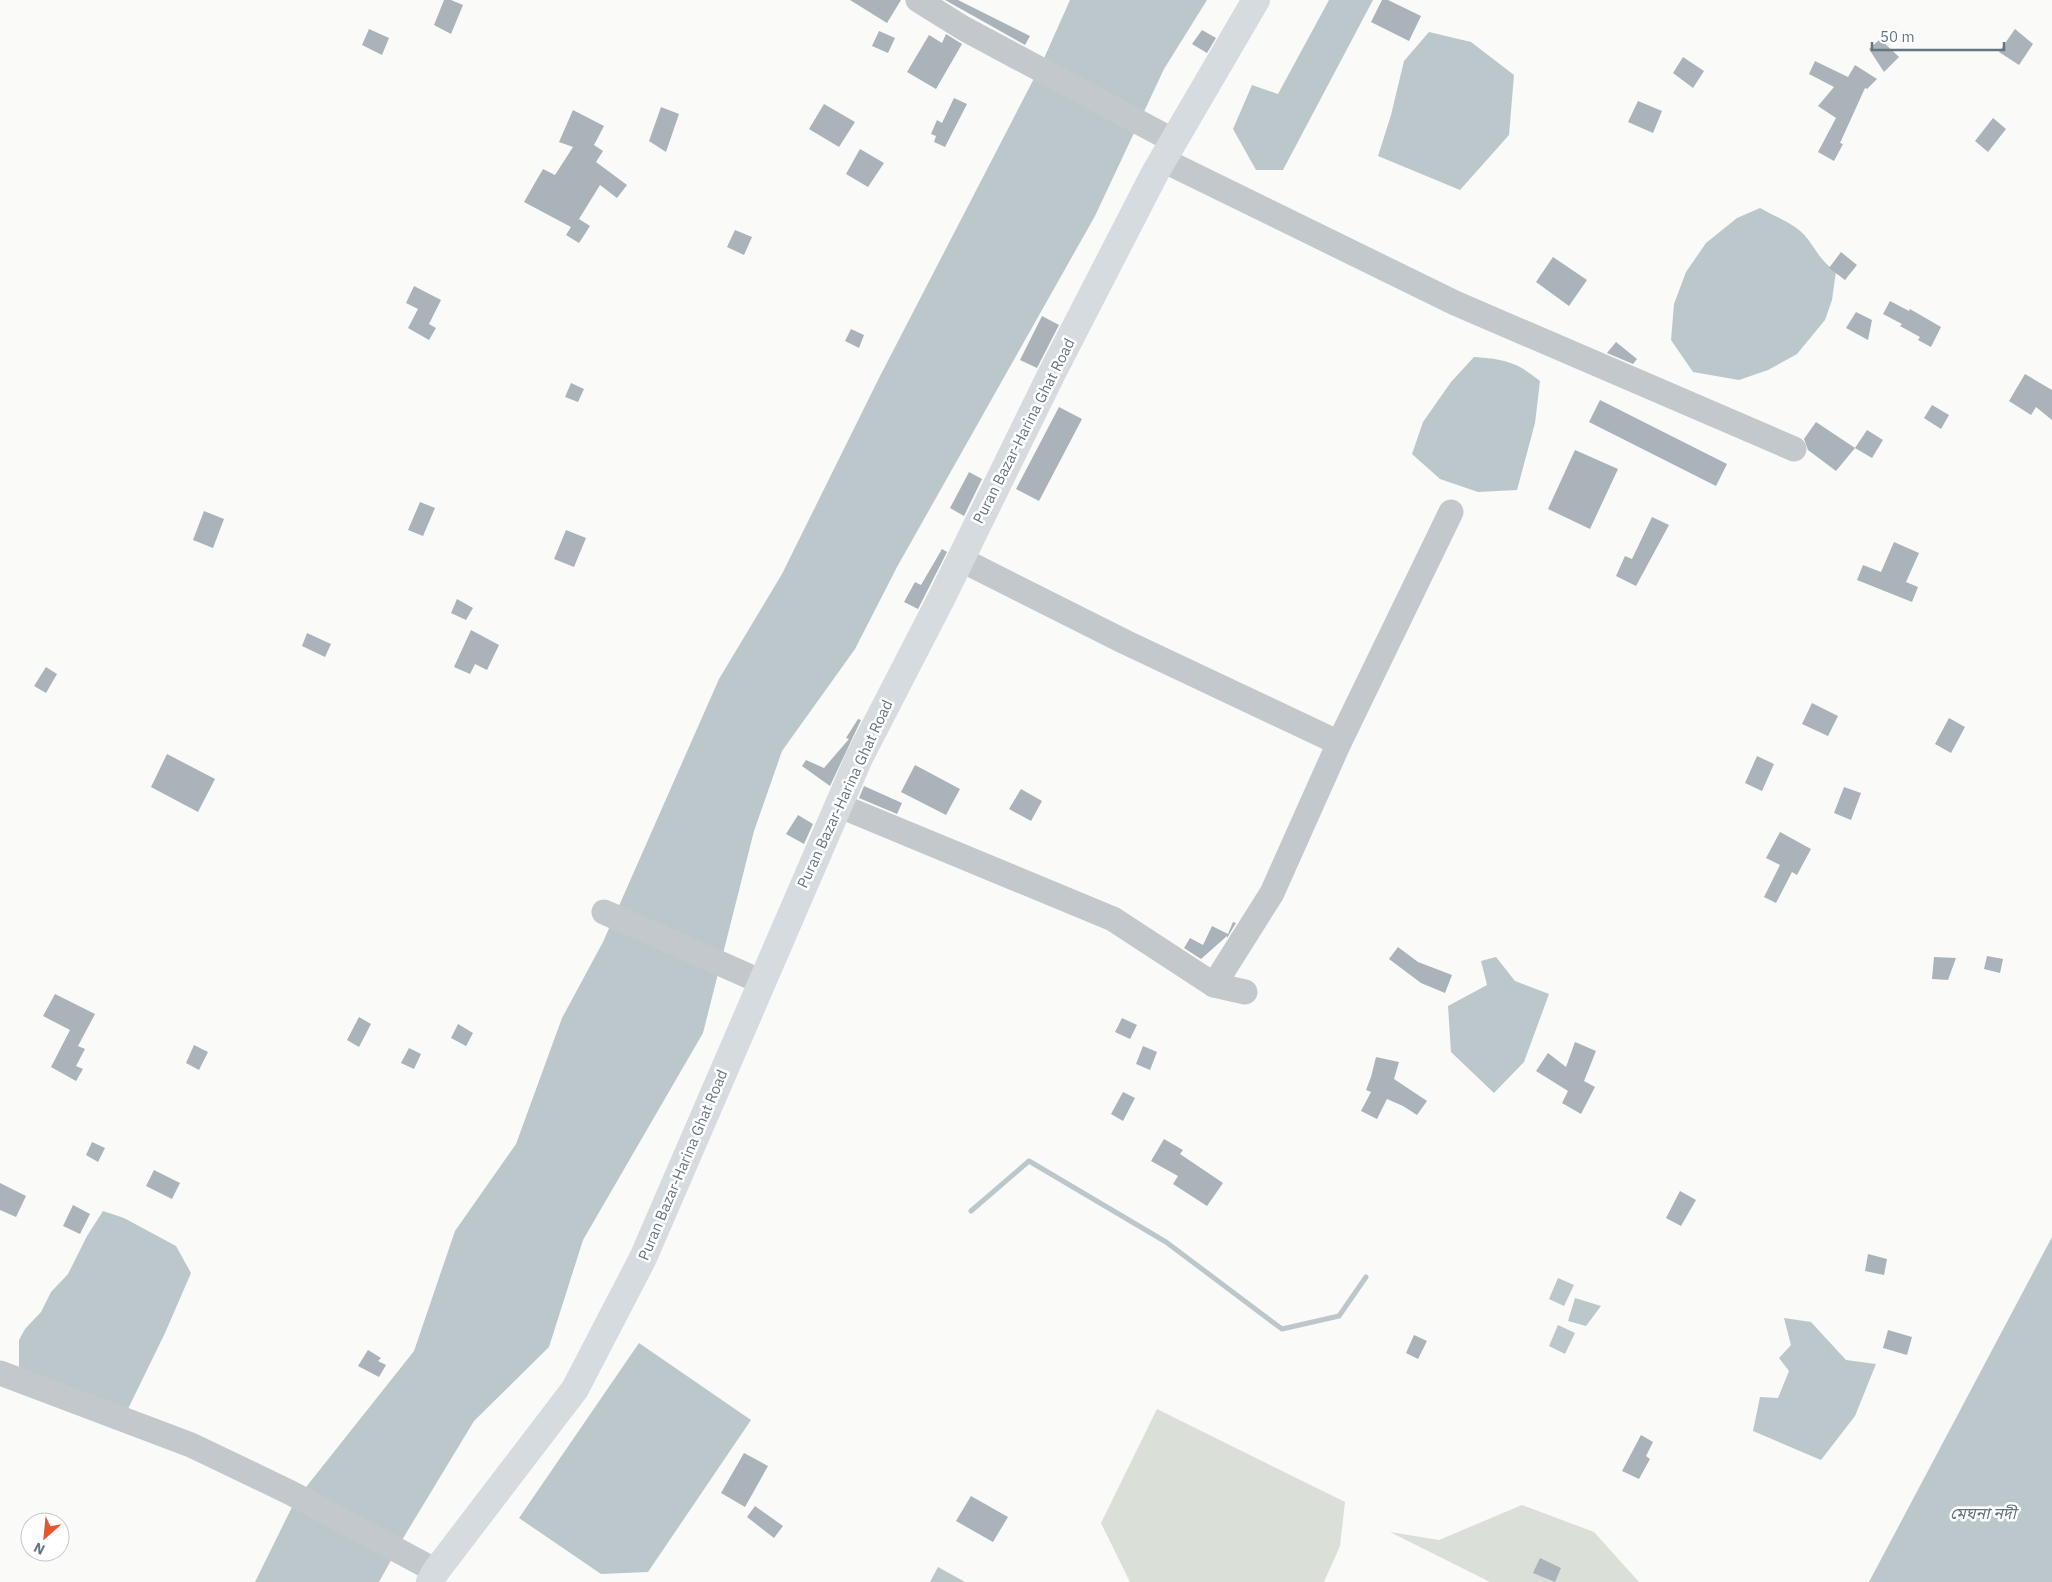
<svg xmlns="http://www.w3.org/2000/svg" width="2052" height="1582" font-family="'IBM Plex Sans','Noto Sans Bengali',sans-serif">
<style>
.green{fill:#dadfd7}
.water{fill:#bbc7cb}
.lines{fill:none;stroke-linecap:round;stroke-linejoin:round}
.stream{stroke:#bbc7cb;stroke-width:5}
.building{fill:#aab3b9}
.minor{stroke:#c3c8cc;stroke-width:25}
.major{stroke:#d6dbdf;stroke-width:28}
.labels{text-anchor:middle;stroke-width:5;stroke-linejoin:round;paint-order:stroke}
.street-label{font-size:15px;fill:#657683;stroke:#fff}
.water-label{font-size:16px;font-style:italic;fill:#60757c;stroke:#fff}
</style>
<rect width="100%" height="100%" fill="#fafaf8"/>
<!-- green -->
<g class="green">
<path d="M1157,1409L1345,1502L1340,1546L1324,1582H1130L1101,1523Z"/>
<path d="M1522,1505L1594,1532L1639,1582H1490L1390,1532L1439,1540Z"/>
</g>
<!-- water -->
<g class="water">
<path d="M1070,0H1207L1164,69L1095,216L897,567L855,649L782,751L754,831L703,1033L583,1240L549,1347L474,1421L405,1535L379,1582H255L295,1501L414,1351L455,1231L516,1144L562,1018L603,942L719,679L782,574L879,378L1041,65Z"/>
<path d="M1329,0H1373L1283,170H1256L1233,129L1252,85L1278,94Z"/>
<path d="M1429,32L1471,42L1514,75L1509,135L1460,190L1378,156L1391,115L1404,61Z"/>
<path d="M1760,208C1772,215 1788,221 1799,230C1813,241 1818,261 1836,271L1832,300L1825,320L1797,354L1768,370L1739,380L1693,372L1671,340L1674,304L1686,272L1706,243L1737,218Z"/>
<path d="M1474,357C1504,359 1517,362 1540,381L1535,423L1517,490L1478,492L1440,479L1412,454L1423,422L1451,382Z"/>
<path d="M1496,957L1515,981L1549,994L1524,1062L1494,1093L1451,1052L1448,1006L1487,985L1481,961Z"/>
<path d="M103,1211L124,1218L176,1246L191,1273L165,1333L126,1413L19,1372V1340L25,1329L41,1312L51,1292L68,1274L87,1236Z"/>
<path d="M2052,1237V1582H1869Z"/>
<path d="M1558,1278L1574,1285L1564,1306L1549,1299Z"/>
<path d="M1575,1298L1601,1306L1586,1326L1568,1321Z"/>
<path d="M1784,1318L1811,1322L1846,1360L1876,1364L1855,1416L1821,1460L1753,1431L1760,1397L1778,1398L1789,1371L1779,1358L1791,1345Z"/>
<path d="M1558,1325L1575,1333L1565,1354L1549,1346Z"/>
<path d="M639,1343L751,1420L648,1572L601,1574L519,1518Z"/>
<path d="M938,1567L965,1582H930Z"/>
</g>
<g class="lines">
<!-- stream -->
<path class="stream" d="M971,1211L1029,1161L1166,1242L1282,1329L1339,1316L1366,1277"/>
</g>
<!-- building -->
<g class="building">
<path d="M444,0H451L463,5L451,34L434,25Z"/>
<path d="M850,0H901L887,23Z"/>
<path d="M945,0H958L1030,36L1025,45Z"/>
<path d="M1382,0H1388L1421,16L1409,41L1371,22Z"/>
<path d="M369,29L389,38L382,55L362,45Z"/>
<path d="M2015,29L2033,44L2019,65L1999,52Z"/>
<path d="M1202,30L1216,38L1207,53L1192,44Z"/>
<path d="M879,31L895,38L888,53L872,46Z"/>
<path d="M946,34L962,44L936,89L907,72L929,35L942,43Z"/>
<path d="M1880,39L1899,57L1884,72L1869,49Z"/>
<path d="M1683,57L1704,71L1693,88L1673,73Z"/>
<path d="M1815,61L1848,77L1855,65L1877,79L1867,89L1865,88L1840,143L1843,144L1834,161L1818,152L1836,118L1818,106L1834,87L1809,74Z"/>
<path d="M954,98L967,104L945,147L934,142L936,136L931,134L937,120L942,123Z"/>
<path d="M1638,101L1662,111L1653,133L1628,122Z"/>
<path d="M824,104L855,122L839,147L809,129Z"/>
<path d="M661,107L679,114L666,152L649,141Z"/>
<path d="M573,110L604,126L594,145L603,151L596,162L627,185L617,198L600,185L579,219L590,226L579,243L566,235L571,227L524,202L543,169L555,175L573,147L559,142Z"/>
<path d="M1993,118L2006,129L1988,152L1975,141Z"/>
<path d="M860,149L884,163L868,187L846,174Z"/>
<path d="M735,230L752,237L744,255L727,247Z"/>
<path d="M1841,252L1857,265L1845,280L1829,268Z"/>
<path d="M1553,257L1587,280L1569,306L1536,282Z"/>
<path d="M414,286L441,300L429,324L436,328L429,340L408,328L418,309L406,303Z"/>
<path d="M1890,301L1909,311L1910,309L1941,327L1931,347L1918,340L1920,337L1900,326L1902,324L1883,314Z"/>
<path d="M1856,312L1872,320L1868,340L1846,328Z"/>
<path d="M1042,316L1059,325L1037,368L1020,360Z"/>
<path d="M851,329L864,335L859,348L845,341Z"/>
<path d="M1616,342L1637,359L1633,364L1607,353Z"/>
<path d="M2025,374L2052,390V420L2036,407L2031,415L2009,401Z"/>
<path d="M571,383L584,389L578,402L565,397Z"/>
<path d="M1600,400L1727,464L1716,486L1589,422Z"/>
<path d="M1932,405L1949,415L1941,429L1924,418Z"/>
<path d="M1059,407L1082,419L1039,501L1016,489Z"/>
<path d="M1816,422L1855,448L1836,471L1808,450L1804,439Z"/>
<path d="M1867,430L1883,440L1872,458L1855,448Z"/>
<path d="M1575,450L1618,469L1590,529L1548,509Z"/>
<path d="M969,472L982,479L964,516L950,508Z"/>
<path d="M420,502L435,508L423,536L408,530Z"/>
<path d="M204,511L224,519L213,548L193,540Z"/>
<path d="M1652,517L1669,525L1636,586L1616,576L1625,556L1632,559Z"/>
<path d="M566,530L586,538L574,567L554,559Z"/>
<path d="M1894,542L1919,553L1906,582L1918,587L1912,602L1857,580L1863,565L1881,572Z"/>
<path d="M942,549L947,552L918,609L904,602L915,582L921,585Z"/>
<path d="M457,599L473,608L466,620L451,613Z"/>
<path d="M471,630L499,645L487,670L475,664L470,674L454,667Z"/>
<path d="M307,633L331,644L325,657L302,646Z"/>
<path d="M46,667L57,674L46,693L34,686Z"/>
<path d="M1812,703L1838,716L1828,736L1802,724Z"/>
<path d="M1949,718L1965,727L1951,753L1935,744Z"/>
<path d="M858,719L861,720L830,786L802,766L806,760L824,768L849,739L846,738Z"/>
<path d="M167,754L215,779L198,812L151,787Z"/>
<path d="M1757,756L1774,764L1762,791L1745,783Z"/>
<path d="M915,765L960,789L946,815L901,792Z"/>
<path d="M864,786L902,803L897,814L859,798Z"/>
<path d="M1844,787L1861,793L1851,820L1834,813Z"/>
<path d="M1021,789L1042,801L1031,821L1009,809Z"/>
<path d="M798,815L813,824L804,844L786,834Z"/>
<path d="M1780,832L1811,849L1797,875L1792,872L1776,903L1764,897L1780,865L1766,858Z"/>
<path d="M1233,922L1236,923L1227,938V936L1201,959L1184,948L1190,938L1203,945L1212,926L1228,934Z"/>
<path d="M1398,947L1418,962L1452,975L1445,993L1421,983L1389,959Z"/>
<path d="M1987,956L2003,959L2000,973L1984,969Z"/>
<path d="M1934,957L1956,958L1948,980L1932,979Z"/>
<path d="M55,994L95,1014L78,1046L85,1049L76,1066L83,1069L76,1081L51,1067L70,1030L43,1016Z"/>
<path d="M359,1017L371,1024L359,1047L347,1040Z"/>
<path d="M1122,1018L1137,1025L1130,1039L1115,1032Z"/>
<path d="M458,1024L473,1033L466,1046L451,1038Z"/>
<path d="M1575,1042L1596,1051L1584,1081L1595,1087L1581,1114L1562,1103L1568,1091L1536,1071L1548,1053L1566,1067Z"/>
<path d="M194,1045L208,1052L199,1070L186,1063Z"/>
<path d="M1143,1046L1157,1052L1150,1070L1136,1064Z"/>
<path d="M409,1048L421,1054L414,1069L401,1063Z"/>
<path d="M1376,1057L1399,1062L1394,1079L1427,1101L1417,1115L1403,1106L1387,1099L1377,1119L1361,1111L1371,1092L1366,1090L1371,1077Z"/>
<path d="M1123,1092L1135,1098L1123,1121L1111,1114Z"/>
<path d="M1164,1139L1183,1150L1180,1154L1223,1183L1207,1206L1173,1184L1178,1176L1151,1161Z"/>
<path d="M92,1142L105,1148L98,1162L86,1155Z"/>
<path d="M154,1170L180,1183L172,1199L146,1186Z"/>
<path d="M0,1183L26,1196L16,1217L0,1210Z"/>
<path d="M1680,1191L1696,1200L1681,1226L1666,1218Z"/>
<path d="M73,1205L90,1214L80,1234L63,1226Z"/>
<path d="M1868,1254L1887,1259L1884,1275L1865,1271Z"/>
<path d="M1888,1330L1912,1337L1907,1355L1883,1348Z"/>
<path d="M1414,1335L1427,1341L1418,1359L1406,1353Z"/>
<path d="M368,1350L381,1358L378,1361L386,1365L379,1377L358,1366Z"/>
<path d="M1641,1435L1653,1442L1646,1456L1650,1459L1639,1479L1622,1471Z"/>
<path d="M744,1453L768,1466L745,1507L721,1493Z"/>
<path d="M971,1496L1008,1517L993,1542L956,1521Z"/>
<path d="M755,1506L783,1526L774,1538L747,1517Z"/>
<path d="M1540,1558L1561,1568L1555,1582L1533,1573Z"/>
</g>
<g class="lines">
<!-- minor -->
<g class="minor">
<path d="M918,0L963,28L1174,141"/>
<path d="M1163,160L1455,303L1794,449"/>
<path d="M960,559L1125,642L1339,743"/>
<path d="M838,805L1113,919L1214,985L1245,992"/>
<path d="M604,912L762,982"/>
<path d="M1214,985L1272,893L1339,743L1451,512"/>
<path d="M0,1373L191,1445L291,1493L436,1571"/>
</g>
<!-- major -->
<path class="major" d="M430,1582L436,1571L575,1389L643,1258L859,758L942,597L1051,375L1155,173L1256,0"/>
</g>
<g class="labels">
<!-- street labels -->
<g class="street-label">
<text transform="translate(1024 431) rotate(-63)" y="5">Puran Bazar-Harina Ghat Road</text>
<text transform="translate(845 794) rotate(-65)" y="5">Puran Bazar-Harina Ghat Road</text>
<text transform="translate(683 1165) rotate(-67)" y="5">Puran Bazar-Harina Ghat Road</text>
</g>
<!-- water labels -->
<g class="water-label">
<text x="1983" y="1519">মেঘনা নদী</text>
</g>
</g>
<!-- north arrow -->
<g transform="translate(45 1537) rotate(207)"><circle r="24" fill="#ffffff" stroke="#c1c8cd"/>
<path d="M0-4L9 19L0 12L-9 19Z" fill="#e4572e"/>
<text y="-8" font-size="14" font-weight="bold" text-anchor="middle" fill="#657683">N</text>
</g>
<!-- scale -->
<path d="M1872 42v8h132v-8" fill="none" stroke="#657683" stroke-width="2.5"/>
<text x="1880" y="42" font-size="15" fill="#657683" stroke="#ffffff" stroke-width="4" paint-order="stroke">50 m</text>
</svg>
